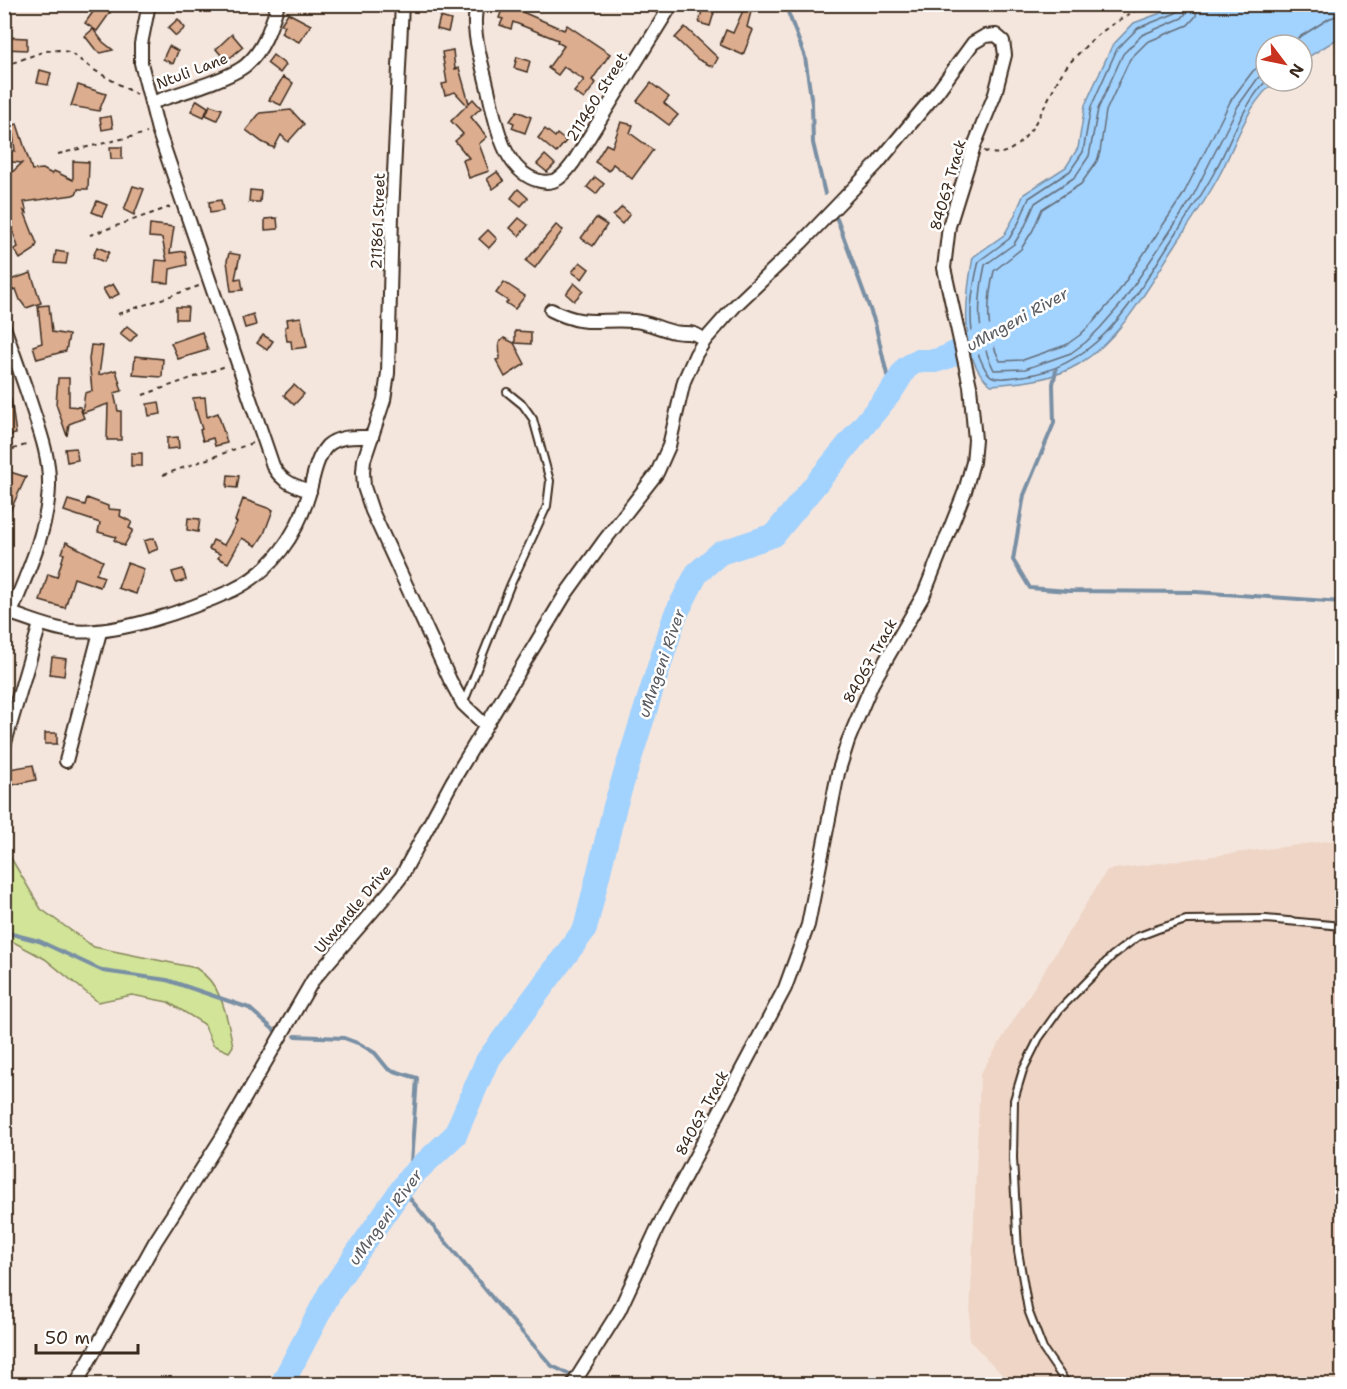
<svg xmlns="http://www.w3.org/2000/svg" width="1347" height="1389" font-family="'Shantell Sans',sans-serif">
<style>
.built{fill:#eed5c6}
.green{fill:#d1e498;stroke:#86875b;stroke-width:1.5}
.water{fill:#a2d2fe;stroke:#798fa4;stroke-width:1.5}
.lines{fill:none;stroke-linecap:round;stroke-linejoin:round}
.shore{stroke:#646d78;stroke-width:1.5}
.stream{stroke:#798fa4;stroke-width:4}
.river{stroke:#a2d2fe;stroke-width:24}
.building{fill:#ddad8f;stroke:#3b2a1e;stroke-width:1.5}
.lane-casing{stroke:#3b2a1e;stroke-width:10}
.street-casing{stroke:#3b2a1e;stroke-width:16}
.path{stroke:#3b2a1e;stroke-width:2;stroke-dasharray:4.5 4.5;stroke-linecap:butt}
.lane{stroke:#fff;stroke-width:6}
.street{stroke:#fff;stroke-width:12}
.labels{text-anchor:middle;stroke-width:5;stroke-linejoin:round;paint-order:stroke}
.street-label{font-size:15px;fill:#3b2a1e;stroke:#fff}
.water-label{font-size:16px;font-style:italic;fill:#5a5c61;stroke:#fff}
</style>
<rect width="100%" height="100%" fill="#f5e6dd"/>
<filter id="ink" filterUnits="userSpaceOnUse"><feTurbulence type="fractalNoise" baseFrequency=".0167" numOctaves="2"/><feDisplacementMap in="SourceGraphic" scale="12" xChannelSelector="R" yChannelSelector="G"/><feConvolveMatrix kernelMatrix="1 2 1 2 8 2 1 2 1" color-interpolation-filters="sRGB"/></filter>
<g filter="url(#ink)">
<!-- built -->
<path class="built" d="M1342,839V1384H1011L969,1340L980,1074L1107,870Z"/>
<!-- green -->
<path class="green" d="M5,848L41,909L94,947L196,968C223,985 227,1018 233,1046L229,1052L213,1045L204,1024L168,1002L132,995L98,1002L45,959L8,939L5,940Z"/>
<!-- water -->
<path class="water" d="M1177,5H1342V36L1302,61V45H1266V81H1276C1247,103 1236,144 1220,174C1207,199 1191,221 1176,244C1149,286 1123,337 1079,364C1053,380 1020,383 991,385C957,359 966,294 973,257L1004,235L1013,219L1024,194L1066,167L1078,148L1085,105L1112,46L1134,23L1174,8Z"/>
<g class="lines">
<!-- shore -->
<g class="shore">
<path d="M1181,4L1180,10L1176,13L1138,28L1117,49L1091,107L1083,152L1070,171L1029,198L1019,222L1009,239L979,261C972,289 966,323 977,351C990,382 989,380 1023,376C1097,367 1133,301 1169,244C1185,220 1201,197 1215,171C1231,141 1242,107 1266,81"/>
<path d="M1188,4L1187,12L1182,18L1142,35L1123,54L1098,109L1089,156L1075,177L1035,203L1025,226L1014,244L985,265C977,302 976,336 994,370L1025,369L1071,353L1086,342L1100,328L1122,303L1191,200L1238,106L1258,78L1266,72"/>
<path d="M1197,4L1196,16L1188,25L1147,42L1130,59L1106,111L1100,152L1097,161L1081,184L1042,209L1033,230L1021,249L994,271C987,301 985,332 1000,361L1023,360L1066,345L1080,335L1094,321L1115,297L1183,195L1231,100L1253,71L1266,61"/>
<path d="M1287,45L1330,18L1342,15"/>
</g>
<!-- stream -->
<g class="stream">
<path d="M785,4L805,57L812,104L813,143L825,194"/>
<path d="M837,219L875,323L891,392"/>
<path d="M1056,370L1053,384L1054,423L1024,495L1013,560L1030,588L1068,591L1196,592L1342,602"/>
<path d="M4,932L39,941L103,971L167,980L249,1008L274,1030"/>
<path d="M295,1036L344,1038L360,1044L375,1053L388,1069L417,1078L410,1177"/>
<path d="M402,1189L499,1306L552,1366L573,1376"/>
<path d="M580,1378L633,1384"/>
</g>
<!-- river -->
<path class="river" d="M282,1384L330,1292L410,1177L455,1135L487,1061L585,929L615,806L675,616L697,573L720,553L774,535L891,392L906,368L917,361H935L947,357L986,337"/>
</g>
<!-- building -->
<g class="building">
<path d="M84,4H104L112,10L97,31L85,23L93,12Z"/>
<path d="M504,4L564,30L567,25L610,54L592,80L596,83L584,99L574,92L584,80L564,67L558,75L548,68L564,46L557,42L558,40L513,22L511,29L500,25L503,19L499,18Z"/>
<path d="M746,4H753L747,27L753,30L743,55L720,45L726,30L733,33Z"/>
<path d="M702,10L714,13L710,26L699,23Z"/>
<path d="M288,13L311,25L299,42L281,33L285,26L281,24Z"/>
<path d="M440,17L451,20L448,32L437,29Z"/>
<path d="M178,19L185,28L176,36L168,28Z"/>
<path d="M685,27L718,58L713,67L697,59L675,38Z"/>
<path d="M93,29L103,42L113,50L101,53L95,49L85,36Z"/>
<path d="M232,34L243,47L226,61L216,49Z"/>
<path d="M4,37L27,38V50L4,49Z"/>
<path d="M169,46L178,51L173,64L163,59Z"/>
<path d="M453,50L455,69L459,68L469,103L473,99L481,108L471,117L487,137L479,144L489,171L469,178L463,160L469,158L455,141L463,134L451,121L467,105L455,92L445,95L442,84L447,83L442,52Z"/>
<path d="M273,55L286,65L280,73L267,63Z"/>
<path d="M517,57L530,61L527,72L514,68Z"/>
<path d="M40,70L51,73L48,85L37,83Z"/>
<path d="M283,77L293,83L281,105L269,100Z"/>
<path d="M651,83L669,97L664,103L678,115L669,125L637,101Z"/>
<path d="M78,85L106,94L99,111L71,106Z"/>
<path d="M197,100L208,107L204,117L191,111Z"/>
<path d="M210,105L222,109L217,120L206,115Z"/>
<path d="M291,110L304,124L288,142L281,135L274,148L262,142L246,130L260,113Z"/>
<path d="M517,111L531,117L525,133L512,128L514,123L510,121Z"/>
<path d="M111,116L113,128L102,130L100,118Z"/>
<path d="M621,122L633,125L630,133L653,150L632,179L613,164L609,171L595,162L606,144L612,147Z"/>
<path d="M17,124L32,170L43,169L52,174L54,171L73,180V161L89,162L88,189H78L77,193L73,195L24,202L27,213L24,211L37,244L34,250L20,259L14,249L18,247L11,225L13,224L6,204L4,203V184L7,177L22,163L4,161V150L15,151L12,125Z"/>
<path d="M545,129L555,137L557,134L566,141L556,153L538,138Z"/>
<path d="M110,147H122V159H111Z"/>
<path d="M545,155L555,164L547,172L537,164Z"/>
<path d="M497,172L504,181L493,189L487,179Z"/>
<path d="M595,177L604,184L596,194L587,187Z"/>
<path d="M133,186L144,189L134,215L124,210Z"/>
<path d="M518,189L528,198L521,206L511,198Z"/>
<path d="M250,190L261,191L260,202H249Z"/>
<path d="M221,200L223,211L210,213L209,202Z"/>
<path d="M97,201L107,205L102,216L92,212Z"/>
<path d="M622,207L630,214L622,224L613,216Z"/>
<path d="M277,218L278,229L265,230V219Z"/>
<path d="M519,218L528,225L519,236L510,228Z"/>
<path d="M596,218L607,225L593,246L581,238Z"/>
<path d="M150,224L174,227L170,253L185,251L187,265L170,269L169,283L154,282L156,260L167,261L162,238L149,237Z"/>
<path d="M556,225L563,230L535,268L526,261Z"/>
<path d="M488,230L497,239L489,248L479,239Z"/>
<path d="M97,247L109,252L104,262L93,257Z"/>
<path d="M56,251L68,253L66,264L54,263Z"/>
<path d="M229,253L240,255L235,279L241,278L243,290L231,291L227,261Z"/>
<path d="M580,262L589,269L582,279L572,272Z"/>
<path d="M31,273L41,303L26,308L20,300L16,289L7,292L4,282Z"/>
<path d="M504,282L525,296L515,309L506,303L508,301L496,293Z"/>
<path d="M574,283L583,291L574,301L566,294Z"/>
<path d="M113,284L119,294L109,299L103,289Z"/>
<path d="M49,305L52,332L69,335L66,351L37,359L33,346L42,343L38,306Z"/>
<path d="M176,307H188L187,319H176Z"/>
<path d="M253,314L256,325L245,328L242,318Z"/>
<path d="M301,317L307,347L292,349L291,341H287L285,327L288,326L287,319Z"/>
<path d="M127,326L137,334L130,342L120,334Z"/>
<path d="M515,331L531,332V344L515,343Z"/>
<path d="M202,332L208,350L178,359L171,343Z"/>
<path d="M263,335L273,341L267,350L257,343Z"/>
<path d="M504,338L514,343L525,364L505,377L496,360L500,359L499,343Z"/>
<path d="M91,345L103,346L99,375L116,370L122,391L114,393L118,411H121V440H107L108,404L82,413L84,418L69,424L67,436L56,404L58,378H69V406L80,407L82,413L85,393L92,391L89,359Z"/>
<path d="M135,356L163,359L162,377L133,375Z"/>
<path d="M294,385L304,394L294,405L284,395Z"/>
<path d="M205,397L207,417L218,413L227,443L215,446L213,438L203,441L200,430L202,429L196,410H195L193,398Z"/>
<path d="M4,399H11L16,434L4,436Z"/>
<path d="M159,402L161,414L149,416L147,404Z"/>
<path d="M178,437L179,448L167,449V438Z"/>
<path d="M76,448L78,460L67,462L65,449Z"/>
<rect x="131" y="453" width="11" height="13"/>
<path d="M4,470L26,477L4,524Z"/>
<path d="M228,475L239,476L237,488L227,487Z"/>
<path d="M87,498L108,506V509L121,510L120,516L132,522L129,528L133,530L124,546L114,540L116,537L98,532L100,523L64,511L68,500L85,505Z"/>
<path d="M243,499L273,510L264,534L256,546L242,538L228,563L218,558L220,554L209,549L213,540L224,545L237,522L235,521Z"/>
<path d="M188,518L200,519L198,532L187,530Z"/>
<path d="M154,538L158,549L148,553L144,541Z"/>
<path d="M66,542L103,561L96,574L104,577L100,587L74,578L65,608L40,601L48,574L57,577L64,554L62,553Z"/>
<path d="M127,563L144,569L136,594L118,588Z"/>
<path d="M183,569L186,580L176,583L172,572Z"/>
<path d="M52,657L66,659L64,676L50,674Z"/>
<rect x="45" y="733" width="12" height="11"/>
<path d="M33,765L36,780L12,785L9,769Z"/>
</g>
<g class="lines">
<defs>
<g id="lane">
<path d="M464,702L510,586L547,506L550,481L533,419L523,405L507,392"/>
<path d="M1067,1384L1043,1349L1028,1310L1018,1251L1013,1158L1014,1100L1023,1070L1039,1038L1059,1010L1112,956L1137,937L1158,929L1186,920L1266,919L1342,926"/>
</g>
<g id="street">
<path d="M149,4L141,44V63L158,130L273,466C281,481 294,486 310,491"/>
<path d="M402,4L392,215L388,373L384,400L364,460L363,472L364,487L372,511L450,680L463,704L485,725"/>
<path d="M478,4C469,25 482,63 487,85C495,117 501,172 540,181C556,185 564,175 573,163L672,4"/>
<path d="M151,103C173,95 230,79 246,65C264,50 271,26 278,4"/>
<path d="M551,310C587,328 598,318 634,321C648,322 660,329 674,332C690,335 689,329 705,340"/>
<path d="M4,327C13,352 22,377 30,401C39,429 50,456 49,486C48,530 27,573 11,613"/>
<path d="M4,611C27,618 48,628 71,631C117,636 191,609 233,590C272,571 297,535 309,494C313,479 316,458 327,446C339,435 357,437 372,437"/>
<path d="M4,746L40,624"/>
<path d="M66,761L100,632"/>
<path d="M76,1384L155,1242L221,1139L313,980L390,891L401,877L452,782L565,595L604,541L657,473L669,446L684,381L696,354L705,340L735,306L801,243L877,164L938,91L973,43L985,36L996,35L1003,41L1005,55L995,94L974,146L949,226L944,268L970,386L975,440L973,462L965,491L924,594L872,684L848,741L838,773L808,925L785,988L657,1229L619,1311L573,1384"/>
</g>
</defs>
<!-- lane casing -->
<use href="#lane" class="lane-casing"/>
<!-- street casing -->
<use href="#street" class="street-casing"/>
<!-- path -->
<g class="path">
<path d="M4,66L45,51L58,50L69,52L94,70L136,94"/>
<path d="M984,151C1023,167 1045,102 1059,78C1065,67 1074,58 1083,49C1100,30 1124,17 1147,4"/>
<path d="M58,154L147,133"/>
<path d="M90,235L170,207"/>
<path d="M118,314L199,286"/>
<path d="M143,395L226,366"/>
<path d="M4,452L29,444"/>
<path d="M163,475L252,443"/>
</g>
<!-- lane -->
<use href="#lane" class="lane"/>
<!-- street -->
<use href="#street" class="street"/>
</g>
</g>
<g class="labels">
<!-- street labels -->
<g class="street-label">
<text transform="translate(192 71) rotate(-21)" y="5">Ntuli Lane</text>
<text transform="translate(597 97) rotate(-58)" y="5">211460 Street</text>
<text transform="translate(948 185) rotate(-74)" y="5">84067 Track</text>
<text transform="translate(378 221) rotate(-88)" y="5">211861 Street</text>
<text transform="translate(870 661) rotate(-61)" y="5">84067 Track</text>
<text transform="translate(353 909) rotate(-50)" y="5">Ulwandle Drive</text>
<text transform="translate(702 1113) rotate(-62)" y="5">84067 Track</text>
</g>
<!-- water labels -->
<g class="water-label">
<text transform="translate(1017 319) rotate(-29)" y="6">uMngeni River</text>
<text transform="translate(661 663) rotate(-71)" y="6">uMngeni River</text>
<text transform="translate(385 1217) rotate(-54)" y="6">uMngeni River</text>
</g>
</g>
<!-- margin -->
<rect width="1347" height="1389" fill="none" stroke="#fff" stroke-width="24"/>
<rect x="12" y="12" width="1323" height="1365" fill="none" stroke="#3b2a1e" stroke-width="2" filter="url(#ink)"/>
<!-- north arrow -->
<g transform="translate(1284 63) rotate(122)"><circle r="28" fill="#ffffff" stroke="#b1aaa5" stroke-width="1.5"/>
<path d="M0-4.5L10 22L0 15L-10 22Z" fill="#c8321e"/>
<text y="-9" font-size="16" font-weight="bold" text-anchor="middle" fill="#3b2a1e">N</text>
</g>
<!-- scale -->
<path d="M36 1344v9h102v-9" fill="none" stroke="#3b2a1e" stroke-width="3"/>
<text x="45" y="1344" font-size="18" fill="#3b2a1e" stroke="#ffffff" stroke-width="4.5" paint-order="stroke">50 m</text>
</svg>
